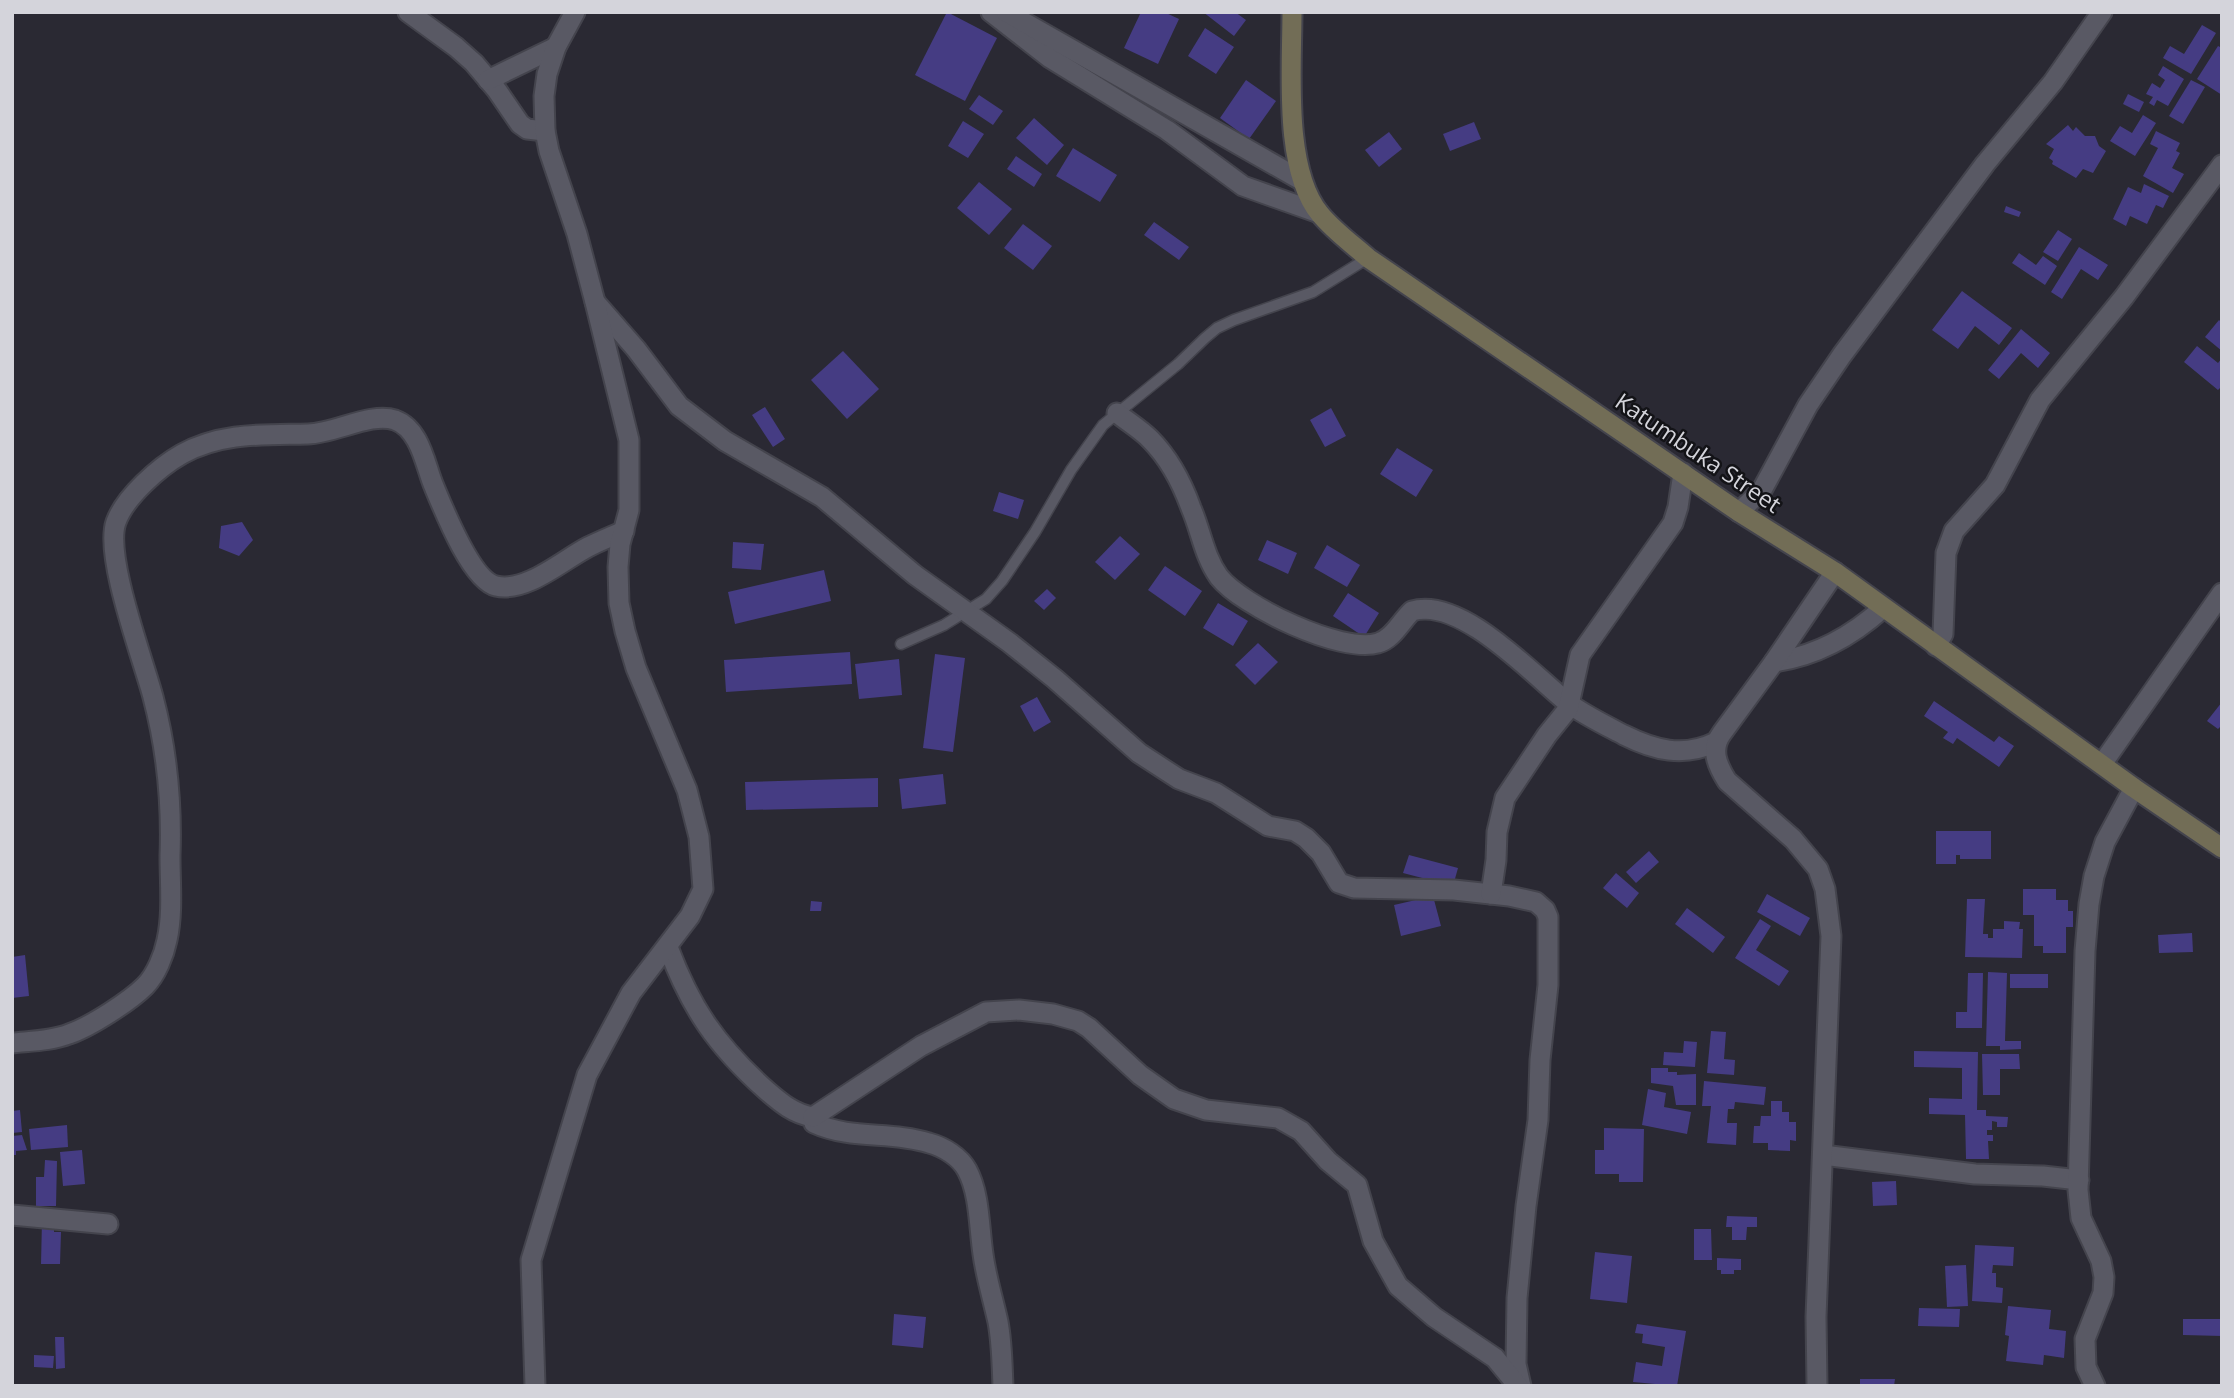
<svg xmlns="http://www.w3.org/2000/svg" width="2234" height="1398" font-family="'Open Sans',sans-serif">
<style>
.building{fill:#453c83}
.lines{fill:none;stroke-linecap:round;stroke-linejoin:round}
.service-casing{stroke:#44444d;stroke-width:13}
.minor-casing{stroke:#44444d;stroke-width:23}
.secondary-casing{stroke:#44444d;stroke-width:23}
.service{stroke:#595964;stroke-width:10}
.minor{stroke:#595964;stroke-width:19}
.secondary{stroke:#726d56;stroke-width:19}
.labels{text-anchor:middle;stroke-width:5;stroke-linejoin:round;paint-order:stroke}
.street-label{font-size:23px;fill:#d4d4db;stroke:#131317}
</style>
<rect width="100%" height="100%" fill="#2a2933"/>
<!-- building -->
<g class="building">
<path d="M947,12L997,38L965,101L915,75Z"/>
<path d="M1141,12H1164L1179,19L1158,64L1124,48Z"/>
<path d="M1203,12H1235L1246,20L1234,36Z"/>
<path d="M2202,25L2216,33L2191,74L2163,58L2170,46L2184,54Z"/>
<path d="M1205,28L1234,47L1216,74L1188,56Z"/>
<path d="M2218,46L2222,48V95L2197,79Z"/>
<path d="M2163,66L2184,79L2168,106L2157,100L2154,106L2149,103L2153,97L2146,94L2152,83L2160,88L2165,80L2158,75Z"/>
<path d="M1246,80L1276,101L1249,139L1220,118Z"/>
<path d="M2191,80L2205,87L2183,124L2169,116Z"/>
<path d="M2128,94L2144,102L2139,112L2123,104Z"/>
<path d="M979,95L1003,111L993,125L969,109Z"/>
<path d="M2143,115L2156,123L2135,156L2110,141L2120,126L2132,133Z"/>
<path d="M1034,118L1064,145L1047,165L1016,138Z"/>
<path d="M963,121L984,134L968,158L948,146Z"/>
<path d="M1474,122L1481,139L1450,151L1443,134Z"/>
<path d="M2068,125L2073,131L2076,127L2085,136H2095L2099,146L2106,151L2093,173L2083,169L2076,178L2052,164L2053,161L2049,158L2054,149L2046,144Z"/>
<path d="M2156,131L2180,143L2176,151L2180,153L2172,168L2184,174L2173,193L2143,176L2158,148L2150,144Z"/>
<path d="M1389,132L1402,149L1379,167L1365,150Z"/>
<path d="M1073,148L1117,175L1100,202L1056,176Z"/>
<path d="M1016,156L1042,174L1034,187L1007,169Z"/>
<path d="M979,182L1012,209L989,235L957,208Z"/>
<path d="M2144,184L2169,196L2163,208L2156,205L2147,224L2130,216L2126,226L2113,219L2128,187L2141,193Z"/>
<path d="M2006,206L2021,212L2019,217L2004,212Z"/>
<path d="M1154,222L1189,247L1179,260L1144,235Z"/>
<path d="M1023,224L1052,246L1033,270L1004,248Z"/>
<path d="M2058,230L2072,239L2058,261L2043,252Z"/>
<path d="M2079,247L2108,265L2098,280L2081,269L2062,299L2051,292Z"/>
<path d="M2019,253L2036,265L2043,256L2057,266L2045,285L2012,263Z"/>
<path d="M1962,291L2012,328L1999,345L1975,326L1958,349L1932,330Z"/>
<path d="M2219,320L2222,323V351L2205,337Z"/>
<path d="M2021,329L2050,353L2038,368L2021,353L1999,379L1988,370Z"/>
<path d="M2197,346L2218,363L2222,358V386L2218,390L2184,362Z"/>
<path d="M843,351L879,389L847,419L811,380Z"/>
<path d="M765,407L785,439L773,447L752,415Z"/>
<path d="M1331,408L1346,436L1325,447L1310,420Z"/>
<path d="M1397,448L1433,470L1416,497L1380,474Z"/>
<path d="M999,492L1024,500L1018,519L993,511Z"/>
<path d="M242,522L253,540L239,556L219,548L221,526Z"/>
<path d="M1120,536L1140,554L1115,580L1095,562Z"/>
<path d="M1267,540L1297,553L1288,574L1258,560Z"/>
<path d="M733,542L764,544L761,570L732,568Z"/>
<path d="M1327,545L1360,565L1347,587L1314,568Z"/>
<path d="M1165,566L1202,591L1185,616L1148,590Z"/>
<path d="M824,570L831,601L735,624L728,592Z"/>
<path d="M1047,589L1056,598L1044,610L1034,601Z"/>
<path d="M1348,593L1379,613L1364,637L1333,616Z"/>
<path d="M1218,603L1248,621L1233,646L1203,628Z"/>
<path d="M1258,643L1278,662L1255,685L1235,665Z"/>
<path d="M850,652L852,684L726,692L724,660Z"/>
<path d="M935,654L965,658L953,752L923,748Z"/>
<path d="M899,659L902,695L859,699L855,664Z"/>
<path d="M1037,697L1051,722L1034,732L1020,706Z"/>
<path d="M1934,701L1994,742L1999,736L2014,746L1999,767L1957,738L1953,744L1943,738L1948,732L1924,716Z"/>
<path d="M2222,702V725L2218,729L2207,721Z"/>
<path d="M943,774L946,804L902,809L899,779Z"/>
<path d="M878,778V807L746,810L745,782Z"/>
<path d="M1936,831H1991V859H1960V855H1956V864H1936Z"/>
<path d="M1649,851L1659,862L1636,883L1626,872Z"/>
<path d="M1409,855L1458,868L1453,886L1403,873Z"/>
<path d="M1616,873L1639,893L1627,908L1603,888Z"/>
<path d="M2023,889H2056V900H2068V911H2073V927H2066V953H2043V946H2034V915H2023Z"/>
<path d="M1767,894L1810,918L1800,936L1757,912Z"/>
<path d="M1433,896L1441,926L1401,936L1394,905Z"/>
<path d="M1967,899H1985L1983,934H1988V938H1993V929H2004V921L2020,922L2019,929H2023L2022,958L1965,957Z"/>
<path d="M811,901L822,902L821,911H810Z"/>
<path d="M1687,908L1725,937L1713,953L1675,924Z"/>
<path d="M1760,919L1771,926L1756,950L1789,971L1779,986L1735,958Z"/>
<path d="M2192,933L2193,952L2159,953L2158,935Z"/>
<path d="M25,955L29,996L12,998V957Z"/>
<path d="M1988,972L2007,973L2005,1041H2021V1049L2000,1050V1046H1986Z"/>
<path d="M1968,973H1983L1982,1028H1956V1012H1967Z"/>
<rect x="2010" y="974" width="38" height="14"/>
<path d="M1711,1031L1726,1032L1724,1059L1735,1060L1734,1075L1707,1073Z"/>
<path d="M1684,1041L1697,1042L1695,1067L1663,1065L1664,1052L1683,1053Z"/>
<path d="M1914,1051L1978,1052L1977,1110H1986V1116L2008,1117L2007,1127H1997V1122L1992,1121V1130H1987V1135H1993V1141H1988L1989,1159H1966L1965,1115L1929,1114V1098L1962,1099V1068L1914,1067Z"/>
<path d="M1982,1054H2019L2020,1069H2000V1095H1983Z"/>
<path d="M1651,1068H1668V1072H1677V1075L1696,1074V1105H1676L1673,1086L1651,1083Z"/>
<path d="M1704,1081L1766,1087L1764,1105L1735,1102L1734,1109H1728L1727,1123H1737L1736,1145L1707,1143L1711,1106H1702Z"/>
<path d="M1648,1089L1666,1093L1664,1107L1691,1112L1687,1134L1642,1125Z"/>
<path d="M1771,1101H1782V1112H1789V1122H1796V1141L1790,1140V1151L1768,1150V1143H1753L1754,1126H1760L1761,1116H1771Z"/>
<path d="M20,1110L22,1132L12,1133V1111Z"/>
<path d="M67,1125L68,1147L31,1150L29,1129Z"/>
<path d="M1604,1128L1644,1129L1643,1182H1619V1174H1595V1150H1604Z"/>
<path d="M22,1135L27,1150L16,1151V1155H12V1136Z"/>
<path d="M82,1150L85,1184L63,1186L60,1152Z"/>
<path d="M45,1160L57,1161L56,1206H36V1177H44Z"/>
<path d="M1896,1181L1897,1205L1873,1206L1872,1182Z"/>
<path d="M1727,1216L1757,1217V1227H1747L1746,1240H1732V1227H1726Z"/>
<path d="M42,1220H54V1232H61L60,1264H41Z"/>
<path d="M1694,1229H1711L1712,1260H1694Z"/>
<path d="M1975,1245L2014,1247L2013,1266L1993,1265L1992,1273H1996V1287L2003,1288L2002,1303L1972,1301Z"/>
<path d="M1595,1252L1632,1256L1627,1303L1590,1299Z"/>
<path d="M1717,1258L1741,1259V1270H1734V1274H1721V1270H1717Z"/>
<path d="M1966,1265L1968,1306L1947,1307L1945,1266Z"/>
<path d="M2008,1306L2051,1310L2049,1329L2066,1331L2064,1358L2044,1355L2043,1365L2006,1361L2009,1336L2005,1335Z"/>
<path d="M1919,1308L1960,1309L1959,1327L1918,1326Z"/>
<path d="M894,1314L926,1317L923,1348L892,1345Z"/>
<path d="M2183,1319H2222V1336L2183,1335Z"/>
<path d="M1637,1324L1686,1331L1677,1386L1633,1382L1636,1362L1662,1366L1665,1347L1642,1343L1643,1334L1635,1333Z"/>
<path d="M55,1337H64L65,1368L56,1369Z"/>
<path d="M34,1355L54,1356L53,1368L34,1367Z"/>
<path d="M1860,1379H1895L1894,1386H1860Z"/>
</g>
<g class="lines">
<defs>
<path id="service" d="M901,644L944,625L986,599L1002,581L1035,532L1071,470L1103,425L1178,364L1205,338L1217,328L1234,320L1313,292L1368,258"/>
<g id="minor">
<path d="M408,12L456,47L474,63L496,89L520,124L527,129L545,131"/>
<path d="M991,12L1050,58L1167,130L1243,186L1319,213"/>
<path d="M1006,12L1301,180"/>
<path d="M488,80L556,47"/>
<path d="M595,302L636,349L679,406L725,441L822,497L915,575L1010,643L1055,679L1139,753L1179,779L1216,793L1268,826L1295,831L1306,838L1321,853L1339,883L1354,888L1454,890L1509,896L1536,902L1545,910L1548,917V985L1540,1060L1538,1120L1526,1206L1517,1298L1516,1364L1521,1386"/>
<path d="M1117,413C1128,422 1140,429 1150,439C1169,458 1182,483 1191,508C1201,531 1204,556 1219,577C1242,606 1341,654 1378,643C1393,639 1401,621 1412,611C1461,596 1533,675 1568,703C1586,716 1605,725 1624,735C1654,750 1683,758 1716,742"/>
<path d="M1739,512L1762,490L1808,405L1842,355L1985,164L2053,82L2102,12"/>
<path d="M1936,646L1943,634L1946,553L1954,531L1995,485L2040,400L2124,297L2222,165"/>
<path d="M1774,662C1817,656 1852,636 1883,608"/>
<path d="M2102,764L2222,593"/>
<path d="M1491,894L1496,860L1497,832L1505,798L1547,735L1568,709L1580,655L1673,523L1678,507L1683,473"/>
<path d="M668,947C691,1009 717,1046 766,1090C781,1103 794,1114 813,1117L814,1123C851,1140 891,1131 929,1143C944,1147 960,1157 967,1170C980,1194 979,1228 983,1254C986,1277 993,1299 998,1322C1002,1343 1002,1365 1003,1386"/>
<path d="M12,1043C31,1041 51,1041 69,1034C90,1027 130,1001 145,986C156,975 164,955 167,940C173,913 170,884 170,856C172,802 167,750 153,697C143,659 104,556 116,522C125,497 159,467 182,454C222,432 264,435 308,434C336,433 371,412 395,420C420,429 425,464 433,484C443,508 471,580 496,586C526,593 563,560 588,547C600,541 612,536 624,531"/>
<path d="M813,1117L921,1046L986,1012L1019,1010L1053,1014L1078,1021L1089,1028L1140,1075L1174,1099L1206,1110L1278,1118L1301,1131L1328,1161L1357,1185L1373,1241L1398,1286L1434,1317L1495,1358L1518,1386"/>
<path d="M1823,1155L1975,1174L2043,1176L2079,1180"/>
<path d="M12,1215L108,1224"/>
<path d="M535,1386L531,1260L587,1075L631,993L690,916L703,889L699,837L687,790L636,668L625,631L619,603L618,567L620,544L629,510V440L595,302L577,234L549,151L545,131L544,96L547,74L556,47L575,12"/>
<path d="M1817,1386L1816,1317L1831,936L1825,889L1818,869L1793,839L1727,781C1717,765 1710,749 1722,733L1774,662L1835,572"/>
<path d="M2095,1386L2086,1367L2085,1339L2103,1293L2104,1277L2101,1261L2081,1218L2078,1190L2085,951L2089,904L2094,876L2105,842L2134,788"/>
</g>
<path id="secondary" d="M1292,12C1292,69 1283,169 1320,214C1333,230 1352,244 1368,258L1739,512L1835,572L2134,788L2222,848"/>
</defs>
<!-- service casing -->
<use href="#service" class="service-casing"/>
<!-- minor casing -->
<use href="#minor" class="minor-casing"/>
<!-- secondary casing -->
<use href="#secondary" class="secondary-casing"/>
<!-- service -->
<use href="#service" class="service"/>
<!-- minor -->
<use href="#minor" class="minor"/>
<!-- secondary -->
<use href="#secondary" class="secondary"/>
</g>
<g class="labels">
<!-- street labels -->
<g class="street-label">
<text transform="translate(1698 453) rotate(34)" y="8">Katumbuka Street</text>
</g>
</g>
<!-- border -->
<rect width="2234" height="1398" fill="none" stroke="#d4d4db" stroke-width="28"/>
</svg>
